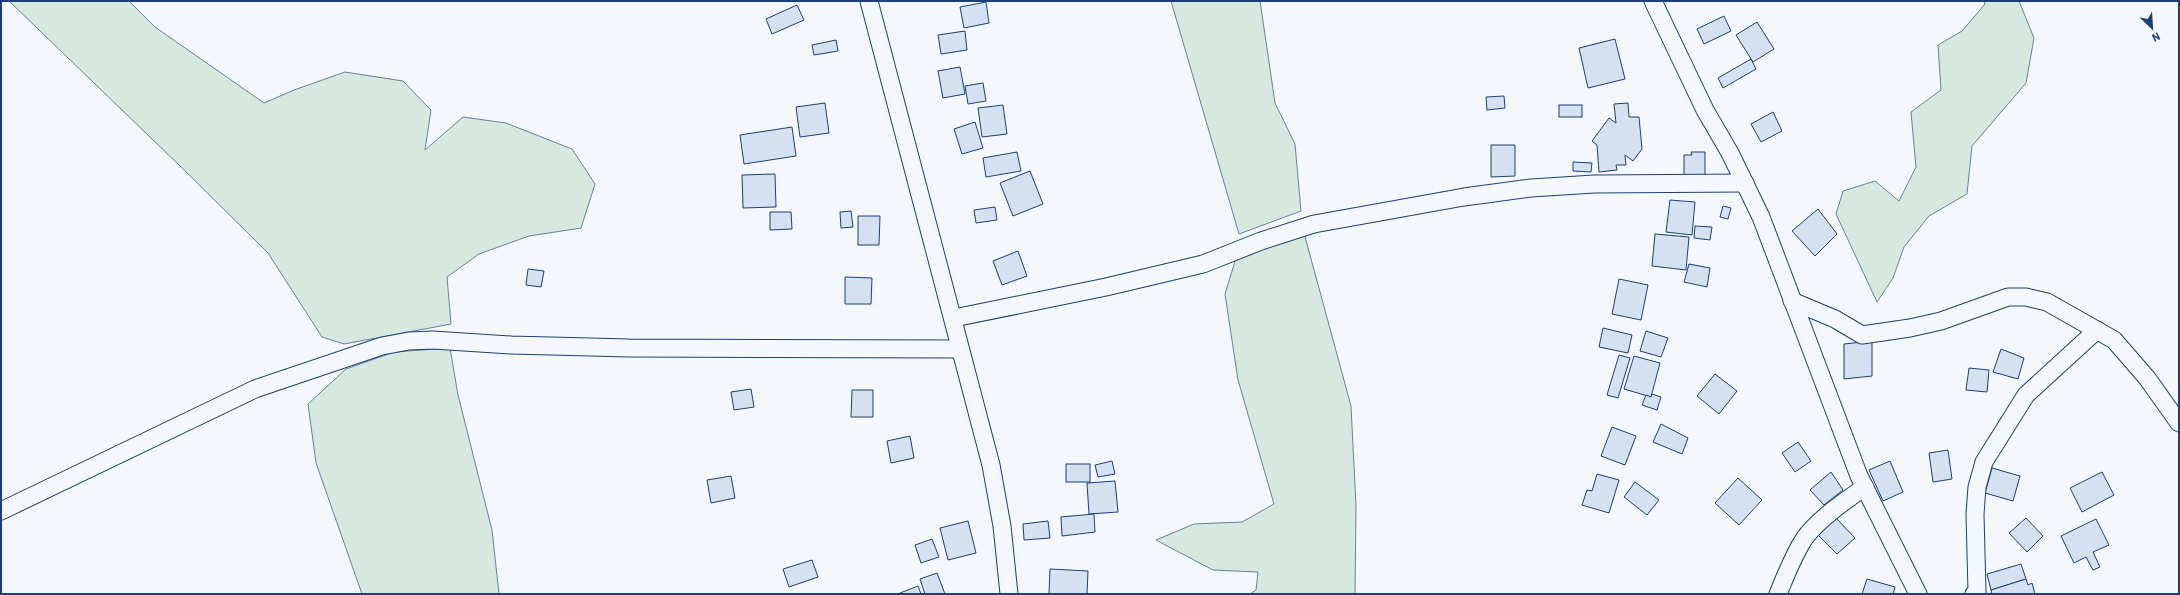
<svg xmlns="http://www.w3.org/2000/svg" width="2180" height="595" font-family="Barlow,sans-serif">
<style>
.green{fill:#d7e8df;stroke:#687fa3}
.building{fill:#d5e0f0;stroke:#1d3f73}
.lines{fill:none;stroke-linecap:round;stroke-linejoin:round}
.minor-casing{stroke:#1d3f73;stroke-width:19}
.minor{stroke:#f4f7fb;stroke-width:17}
</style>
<rect width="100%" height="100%" fill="#f4f7fb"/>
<!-- green -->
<g class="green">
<path d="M9,1H129L155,27L264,103L294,90L345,72L403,81L431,110L425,150L463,117L506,123L572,149L595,184L581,228L529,236L479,254L447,277L451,324L344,344L322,337L268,253L179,165Z"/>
<path d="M1171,1H1260L1275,103L1295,144L1301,211L1239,234Z"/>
<path d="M1984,1H2019L2034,38L2026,83L1972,146L1967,194L1929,216L1904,247L1893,278L1877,302L1836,214L1843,191L1875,181L1899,201L1916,167L1911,112L1941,90L1938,45L1962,31L1985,4Z"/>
<path d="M1304,233L1351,406L1356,506L1355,594H1250L1256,590L1258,572L1213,570L1156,540L1194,524L1242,522L1274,504L1238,380L1225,294L1236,258Z"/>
<path d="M450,348L458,395L492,530L499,594H362L316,463L308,404L346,369L394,352Z"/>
</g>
<!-- building -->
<g class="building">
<path d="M986,2L989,23L964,28L960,7Z"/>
<path d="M797,5L804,20L772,34L766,19Z"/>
<path d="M1724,16L1731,31L1704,44L1697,29Z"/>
<path d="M1757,22L1774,49L1753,62L1736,35Z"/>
<path d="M965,31L967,50L941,54L938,35Z"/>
<path d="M1615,39L1625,79L1588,88L1579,48Z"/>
<path d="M836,40L838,51L814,55L812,45Z"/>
<path d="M1751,59L1756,69L1723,88L1718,78Z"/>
<path d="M960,67L965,94L943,98L938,71Z"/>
<path d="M983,83L986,101L968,104L965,86Z"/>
<path d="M1504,96L1505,108L1487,110L1486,97Z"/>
<path d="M825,103L829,133L800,137L796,107Z"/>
<path d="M1628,103L1629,117H1639L1642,149L1633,161L1625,155L1626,165H1616L1617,170L1599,172L1597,145L1592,141L1609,118L1616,123L1614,104Z"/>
<path d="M1003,105L1007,134L982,137L978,108Z"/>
<rect x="1559" y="105" width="23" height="12"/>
<path d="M1773,112L1782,131L1761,142L1751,124Z"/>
<path d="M975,122L983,148L962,154L954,129Z"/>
<path d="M792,127L796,156L744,164L740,135Z"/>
<path d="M1491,145H1515V176L1491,177Z"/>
<path d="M1017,152L1021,171L986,177L983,158Z"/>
<path d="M1691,152H1705V176H1684V155H1692Z"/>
<path d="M1573,162L1592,163L1591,172L1573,171Z"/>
<path d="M1030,171L1043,204L1013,216L1000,183Z"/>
<path d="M775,174L776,207L743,208L742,175Z"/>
<path d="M1670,200L1695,202L1692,235L1666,232Z"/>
<path d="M1723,206L1731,208L1728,219L1720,217Z"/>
<path d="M995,207L997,220L976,223L974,210Z"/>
<path d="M1818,209L1837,234L1815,256L1792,231Z"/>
<path d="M851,211L853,227L841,228L840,212Z"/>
<path d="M770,212H791L792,229L770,230Z"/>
<path d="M858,216H880L879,245H858Z"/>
<path d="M1695,226L1712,227L1710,240L1694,238Z"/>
<path d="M1655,234L1689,237L1686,270L1652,266Z"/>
<path d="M1018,251L1027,276L1002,285L993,261Z"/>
<path d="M1689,264L1710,268L1707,287L1684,282Z"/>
<path d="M528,269L544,271L541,287L526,285Z"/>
<path d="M845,277L872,278L871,304H845Z"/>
<path d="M1619,279L1648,285L1641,320L1612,314Z"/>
<path d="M1603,328L1632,335L1628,353L1599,347Z"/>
<path d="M1646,331L1668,338L1661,357L1640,351Z"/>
<path d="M1872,341V376L1844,379V344Z"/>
<path d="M2001,349L2024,358L2018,379L1993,372Z"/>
<path d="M1619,355L1630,358L1618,398L1607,395Z"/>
<path d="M1634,356L1660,363L1651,397L1624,389Z"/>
<path d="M1969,368L1989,370L1987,392L1966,390Z"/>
<path d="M1715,374L1737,391L1719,414L1697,396Z"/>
<path d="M751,389L754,407L734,410L731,392Z"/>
<path d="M852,390H873V417H851Z"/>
<path d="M1652,394L1661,397L1657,410L1642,405L1646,395L1651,397Z"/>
<path d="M1661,424L1688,438L1682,454L1653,442Z"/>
<path d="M1612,427L1636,436L1625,465L1601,456Z"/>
<path d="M910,436L914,458L891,463L887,441Z"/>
<path d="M1798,442L1811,461L1795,472L1782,453Z"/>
<path d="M1948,450L1952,479L1933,482L1929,453Z"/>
<path d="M1112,461L1115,474L1098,477L1095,465Z"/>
<path d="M1890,461L1903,492L1883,501L1869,470Z"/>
<rect x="1066" y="464" width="24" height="18"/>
<path d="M1992,468L2020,476L2013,501L1985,493Z"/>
<path d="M1831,472L1843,490L1824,505L1810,490Z"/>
<path d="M2102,472L2114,495L2082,512L2070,488Z"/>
<path d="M1597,474L1619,480L1609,513L1582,505L1587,490L1592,491Z"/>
<path d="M731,476L735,498L711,503L707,480Z"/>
<path d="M1738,478L1762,500L1739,525L1715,503Z"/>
<path d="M1115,481L1118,512L1089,514L1087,483Z"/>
<path d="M1635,482L1659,500L1647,515L1624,497Z"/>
<path d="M1094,514L1095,532L1062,536L1061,517Z"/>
<path d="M1836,518L1855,538L1837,554L1818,535Z"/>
<path d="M2026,518L2043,536L2027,552L2009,533Z"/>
<path d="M2096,519L2109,545L2093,552L2100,567L2093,570L2086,557L2074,563L2061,536Z"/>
<path d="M968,521L976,553L948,560L940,528Z"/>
<path d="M1048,521L1050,538L1024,540L1023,524Z"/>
<path d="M932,539L939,557L921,563L915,545Z"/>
<path d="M812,560L818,577L789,587L783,569Z"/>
<path d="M2021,564L2026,579L1991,590L1987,574Z"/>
<path d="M1050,569L1088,571L1087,594H1049Z"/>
<path d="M937,573L945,594H925L920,579Z"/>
<path d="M1867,579L1895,587L1893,594H1862Z"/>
<path d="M2026,579L2028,585L2032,583L2035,594H1992L1991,590Z"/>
<path d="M918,586L921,594H900V593Z"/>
</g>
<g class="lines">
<defs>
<g id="minor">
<path d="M869,1L991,465L1002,526L1009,594"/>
<path d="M1653,1L1705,110L1730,153L1761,217L1859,476L1918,594"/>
<path d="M1792,301L1835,319L1862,335L1910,328L1941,321L2008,297H2026L2047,302L2114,340L2147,378L2179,423"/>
<path d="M954,318L1106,287L1203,264L1261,241L1314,224L1464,197L1531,188L1594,184L1745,183"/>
<path d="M1,511L255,389L382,346L409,341L433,340L511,345L629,348L960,349"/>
<path d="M1778,594C1786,575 1793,556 1804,539C1817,520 1846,500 1865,487"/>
<path d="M1974,594L1977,592L1975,514L1977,487L1984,462L2026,395L2097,330"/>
</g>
</defs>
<!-- minor casing -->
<use href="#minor" class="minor-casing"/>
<!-- minor -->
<use href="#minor" class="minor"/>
</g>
<!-- border -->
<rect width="2180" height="595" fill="none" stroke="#1d3f73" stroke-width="4"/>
<!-- north arrow -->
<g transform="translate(2152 28) rotate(155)" stroke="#f4f7fb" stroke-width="3" paint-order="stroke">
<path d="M0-3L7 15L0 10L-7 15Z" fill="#1d3f73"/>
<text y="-6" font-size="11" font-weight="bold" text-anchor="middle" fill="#1d3f73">N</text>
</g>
</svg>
